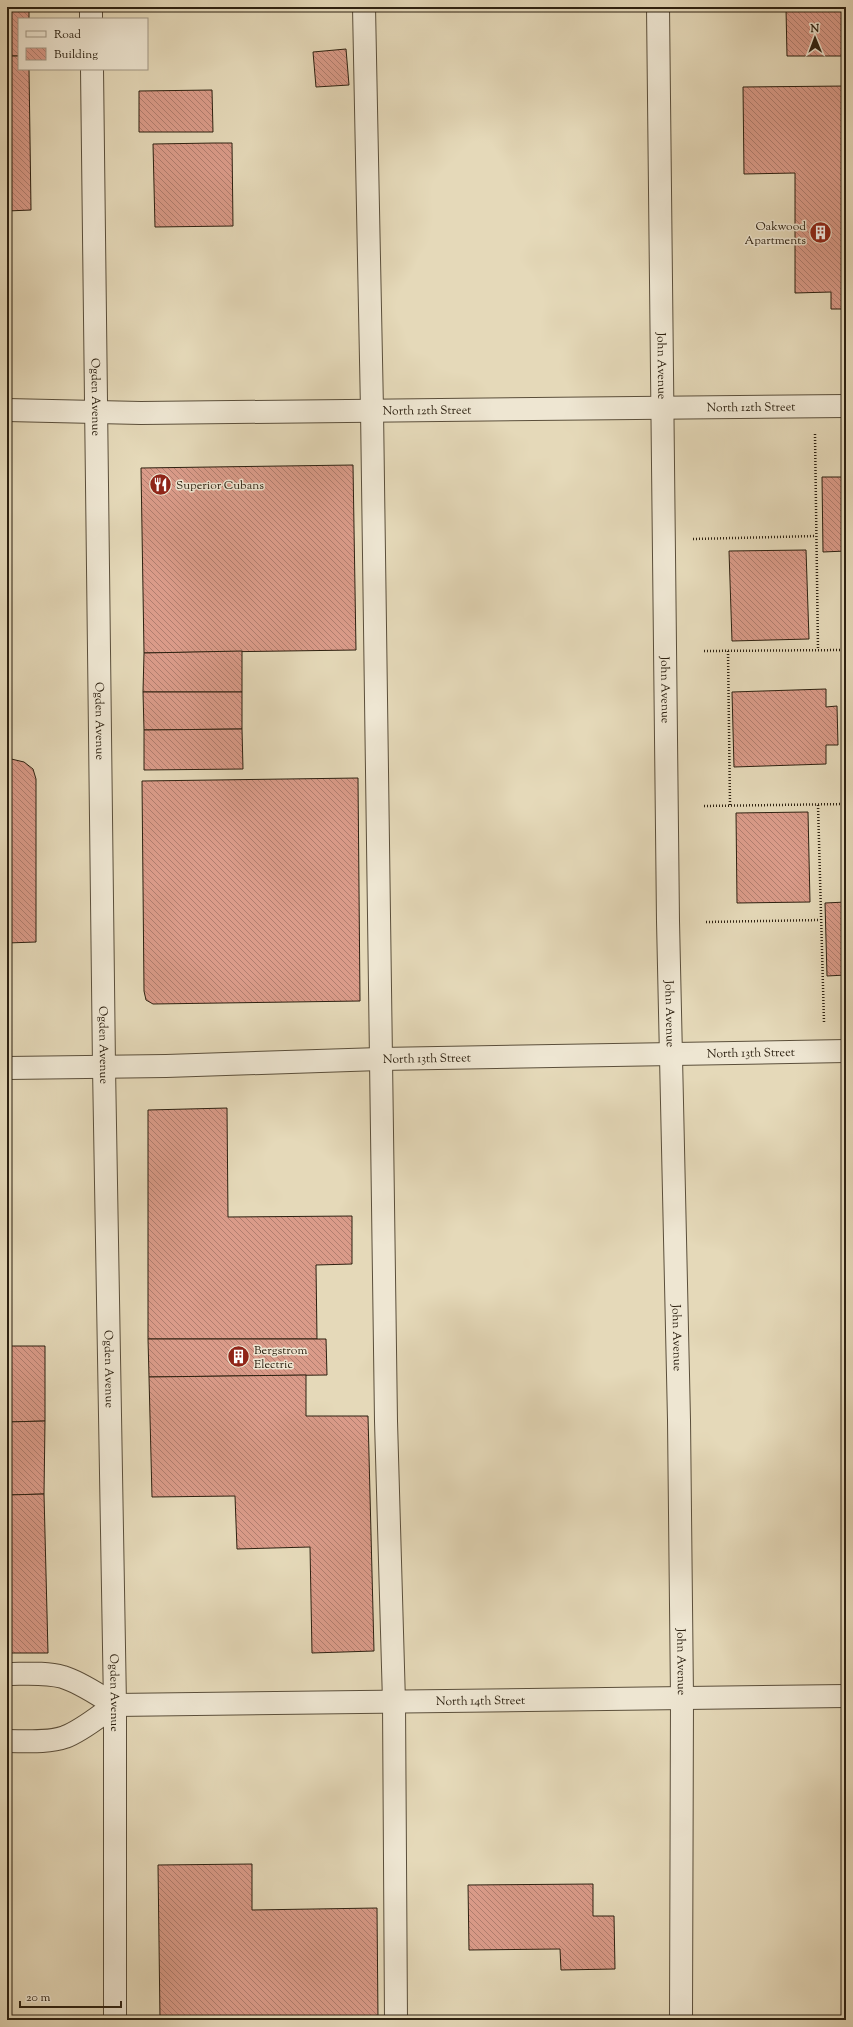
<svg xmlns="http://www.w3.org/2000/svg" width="853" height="2027" font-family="'Sorts Mill Goudy',serif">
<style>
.building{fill:url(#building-back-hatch);stroke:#2d2111}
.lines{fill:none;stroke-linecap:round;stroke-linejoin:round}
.minor-casing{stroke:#5b4f3b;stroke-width:24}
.path{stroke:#2d2111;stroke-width:2.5;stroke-dasharray:1 2;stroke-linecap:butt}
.minor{stroke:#eee6d2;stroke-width:22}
.labels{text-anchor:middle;stroke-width:3;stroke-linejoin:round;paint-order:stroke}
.poi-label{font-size:12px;fill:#2d2111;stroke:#eee6d2;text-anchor:start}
.street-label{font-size:12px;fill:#2d2111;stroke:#eee6d2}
</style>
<defs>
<pattern id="building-back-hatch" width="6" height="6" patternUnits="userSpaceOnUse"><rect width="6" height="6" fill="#da9b89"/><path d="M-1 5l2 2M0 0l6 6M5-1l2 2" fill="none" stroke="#b17e6f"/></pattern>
</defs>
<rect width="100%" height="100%" fill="#e5d9b9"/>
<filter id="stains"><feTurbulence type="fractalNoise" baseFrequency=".005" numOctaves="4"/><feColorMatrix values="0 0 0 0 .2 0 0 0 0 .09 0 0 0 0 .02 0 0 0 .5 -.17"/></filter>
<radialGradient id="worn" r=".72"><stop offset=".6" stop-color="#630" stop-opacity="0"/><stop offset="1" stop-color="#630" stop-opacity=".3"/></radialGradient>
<!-- building -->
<g class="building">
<path d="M7,7H29V19H19V56H7Z"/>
<path d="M803,7H846V56H787L786,9Z"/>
<path d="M346,49L349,85L316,87L313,52Z"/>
<path d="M7,56H19V69H29L31,210L7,211Z"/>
<path d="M846,86V309H831V292L795,293V173L744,174L743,87Z"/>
<path d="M212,90L213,132H139V91Z"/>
<path d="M214,143H232L233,226L155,227L153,144Z"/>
<path d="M353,465L356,650L144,653L141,468Z"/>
<path d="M822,477H846V551L823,552Z"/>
<path d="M806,550L809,639L732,641L729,551Z"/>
<path d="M242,651V692H143L144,653Z"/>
<path d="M826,689V707L837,706L838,745H826V764L734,767L732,692Z"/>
<path d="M143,692H242V729L144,730Z"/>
<path d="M242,729L243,769L144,770V730Z"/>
<path d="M7,758L24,762L33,769L36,779V942L7,943Z"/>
<path d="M358,778L360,1001L153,1004L146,1000L144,991L142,781Z"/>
<path d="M808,812L810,902L737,903L736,813Z"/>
<path d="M846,902V975L827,976L825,903Z"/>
<path d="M227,1108L228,1217L352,1216V1264L316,1265L317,1339H148V1110Z"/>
<path d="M148,1339H326L327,1375L149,1377Z"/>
<path d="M7,1346H45V1421L7,1422Z"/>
<path d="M306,1375V1416H368L374,1651L312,1653L310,1547L237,1549L235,1496L152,1497L149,1377Z"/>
<path d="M45,1421L44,1494L7,1495V1422Z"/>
<path d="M44,1494L48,1653H7V1495Z"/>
<path d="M252,1864V1910L377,1908L378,2020H160L158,1865Z"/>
<path d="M593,1884V1916H614L615,1969L561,1970L560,1949L469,1950L468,1885Z"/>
</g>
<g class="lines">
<defs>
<g id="minor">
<path d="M91,7V19"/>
<path d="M364,7L372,410L386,1421L394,1702L396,2020"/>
<path id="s1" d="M658,7L668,921L679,1420L682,1698L681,2020"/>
<path id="s2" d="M92,69L104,1067L115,1705V2020"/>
<path id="s3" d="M7,410L141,413L846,406"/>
<path id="s4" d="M7,1068L166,1066L380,1059L846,1051"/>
<path id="s5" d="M7,1674C25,1674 45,1672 63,1677C82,1683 98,1695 115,1705L846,1696"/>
<path d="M7,1741C25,1741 48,1743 65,1737C83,1730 99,1716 115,1705"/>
</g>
</defs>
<!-- minor casing -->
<use href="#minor" class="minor-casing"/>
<!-- path -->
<g class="path">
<path d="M815,434L818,650"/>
<path d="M693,539L816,536"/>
<path d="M704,651L846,650"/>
<path d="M728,651L730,805"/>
<path d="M818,805L824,1022"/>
<path d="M704,806L846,804"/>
<path d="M706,922L820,920"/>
</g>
<!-- minor -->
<use href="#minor" class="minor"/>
</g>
<!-- icons -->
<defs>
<symbol id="building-disc" viewBox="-11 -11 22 22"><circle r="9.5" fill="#8f2418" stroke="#eee6d2"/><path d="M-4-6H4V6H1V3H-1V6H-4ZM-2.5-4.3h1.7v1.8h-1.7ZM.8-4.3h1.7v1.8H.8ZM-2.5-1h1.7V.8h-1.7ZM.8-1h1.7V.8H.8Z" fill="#fff"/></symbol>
<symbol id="restaurant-disc" viewBox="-11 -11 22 22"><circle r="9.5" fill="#8f2418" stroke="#eee6d2"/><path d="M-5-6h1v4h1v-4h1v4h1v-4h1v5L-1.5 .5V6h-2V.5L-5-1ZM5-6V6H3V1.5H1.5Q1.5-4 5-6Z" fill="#fff"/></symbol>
</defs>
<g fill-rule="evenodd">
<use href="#building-disc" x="808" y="220" width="25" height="25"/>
<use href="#restaurant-disc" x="148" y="472" width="25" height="25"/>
<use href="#building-disc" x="226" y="1344" width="25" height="25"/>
</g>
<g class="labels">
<!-- poi labels -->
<g class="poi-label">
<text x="806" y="230" text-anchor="end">Oakwood<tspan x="806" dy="14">Apartments</tspan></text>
<text x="176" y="489">Superior Cubans</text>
<text x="254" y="1354">Bergstrom<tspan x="254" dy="14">Electric</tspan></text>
</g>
<!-- street labels -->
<g class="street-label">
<text dy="4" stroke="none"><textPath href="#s1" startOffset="359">John Avenue</textPath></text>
<text dy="4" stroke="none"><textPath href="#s2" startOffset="328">Ogden Avenue</textPath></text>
<text dy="4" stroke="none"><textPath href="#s3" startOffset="744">North 12th Street</textPath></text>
<text dy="4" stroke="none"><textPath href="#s3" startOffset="420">North 12th Street</textPath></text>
<text dy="4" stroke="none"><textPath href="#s1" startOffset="683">John Avenue</textPath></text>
<text dy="4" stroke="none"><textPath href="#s2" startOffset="652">Ogden Avenue</textPath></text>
<text dy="4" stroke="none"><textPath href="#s1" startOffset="1007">John Avenue</textPath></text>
<text dy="4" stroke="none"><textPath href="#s2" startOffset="976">Ogden Avenue</textPath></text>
<text dy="4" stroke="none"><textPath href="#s4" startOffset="744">North 13th Street</textPath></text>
<text dy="4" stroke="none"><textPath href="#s4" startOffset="420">North 13th Street</textPath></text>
<text dy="4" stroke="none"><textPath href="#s1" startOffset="1331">John Avenue</textPath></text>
<text dy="4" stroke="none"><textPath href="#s2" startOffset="1300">Ogden Avenue</textPath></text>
<text dy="4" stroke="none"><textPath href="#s1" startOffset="1655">John Avenue</textPath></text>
<text dy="4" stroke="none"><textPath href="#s2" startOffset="1624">Ogden Avenue</textPath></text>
<text dy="4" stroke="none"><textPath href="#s5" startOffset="481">North 14th Street</textPath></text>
</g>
</g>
<!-- margin -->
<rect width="853" height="2027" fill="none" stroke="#e5d9b9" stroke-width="24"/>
<rect x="8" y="8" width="837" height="2011" fill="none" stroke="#2d2111" stroke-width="2"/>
<rect x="12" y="12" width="829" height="2003" fill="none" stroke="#2d2111"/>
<!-- legend -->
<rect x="18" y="18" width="130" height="52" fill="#eee6d2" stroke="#a19785"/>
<rect x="26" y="31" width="20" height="6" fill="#eee6d2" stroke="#a19785"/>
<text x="54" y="38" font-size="12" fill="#2d2111">Road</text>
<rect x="26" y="48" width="20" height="12" fill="url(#building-back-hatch)" stroke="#a19785"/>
<text x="54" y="58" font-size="12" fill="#2d2111">Building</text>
<!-- north arrow -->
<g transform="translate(815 38) rotate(359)" stroke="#eee6d2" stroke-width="3" paint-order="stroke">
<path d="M0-3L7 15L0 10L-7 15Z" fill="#2d2111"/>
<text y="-6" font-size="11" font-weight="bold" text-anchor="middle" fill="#2d2111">N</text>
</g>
<!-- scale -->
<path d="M20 2001v6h101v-6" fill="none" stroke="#2d2111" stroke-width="2"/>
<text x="26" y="2001" font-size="12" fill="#2d2111" stroke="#eee6d2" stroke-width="3" paint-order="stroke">20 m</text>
<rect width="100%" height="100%" filter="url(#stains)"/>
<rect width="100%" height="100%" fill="url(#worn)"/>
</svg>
